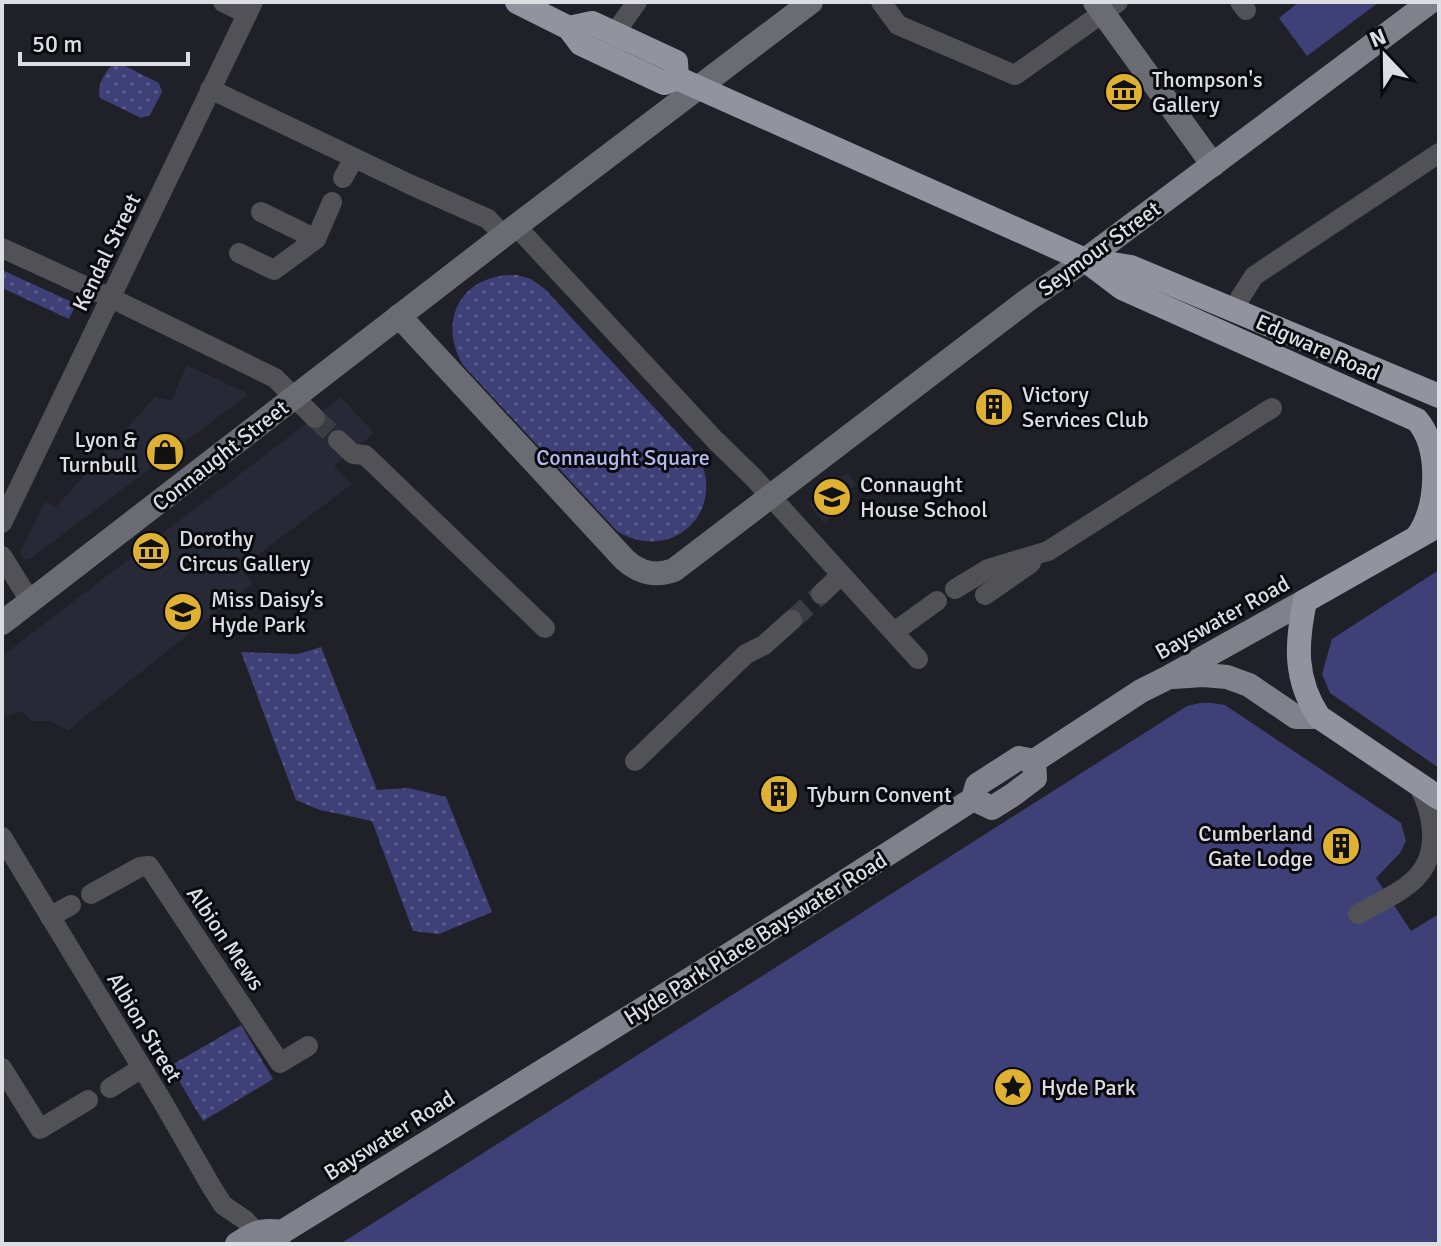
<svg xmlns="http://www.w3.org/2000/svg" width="1441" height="1246" font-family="Signika,sans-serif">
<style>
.built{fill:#282937}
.grass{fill:url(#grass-dots)}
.park{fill:#3f4077}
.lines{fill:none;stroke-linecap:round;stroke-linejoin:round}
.street-tunnel{stroke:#3c3c45;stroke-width:20;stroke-dasharray:20 10;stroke-linecap:butt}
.street{stroke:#515156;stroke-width:20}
.secondary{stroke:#6b6c73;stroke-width:24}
.primary{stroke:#80818a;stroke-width:24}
.highway{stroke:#92939e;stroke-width:24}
.labels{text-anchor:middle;stroke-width:6;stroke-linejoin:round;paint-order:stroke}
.poi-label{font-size:22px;fill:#dddee4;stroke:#0a0a0e;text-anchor:start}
.street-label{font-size:22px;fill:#dddee4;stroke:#0a0a0e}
.park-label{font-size:22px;fill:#b6baf0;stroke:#0a0a0e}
</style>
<defs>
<pattern id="grass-dots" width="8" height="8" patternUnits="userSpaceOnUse" patternTransform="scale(2)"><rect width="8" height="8" fill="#3f4077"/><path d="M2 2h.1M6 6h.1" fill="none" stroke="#5a5b8a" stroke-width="1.8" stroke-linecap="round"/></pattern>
</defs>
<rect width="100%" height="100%" fill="#202029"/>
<!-- built -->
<g class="built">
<path d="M187,365L247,393L246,396L30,559L24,560L21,556V551L45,502L56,507L155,397L171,401Z"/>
<path d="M341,397L374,433L334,466L352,484L240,568L253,583L68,730L48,721H31L22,711L2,718V656Z"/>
<path d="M847,473L856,484L845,493L851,501L824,523L808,504Z"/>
</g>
<!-- grass -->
<g class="grass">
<path d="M114,64L123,65L159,83L162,92L150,115L141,118L100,98C96,88 105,70 114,64Z"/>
<path d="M2,270L76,304L69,319L2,288Z"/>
<path d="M517,275L531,279L545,289L697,454C729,510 672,565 617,531L463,365C436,319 463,273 517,275Z"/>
<path d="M321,647L377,790L408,788L446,797L492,912L439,934L413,931L372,821L320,810L296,800L241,652L298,654Z"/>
<path d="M241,1025L273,1079L203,1121L170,1066Z"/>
</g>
<!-- park -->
<g class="park">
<path d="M1299,2H1379L1307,56L1279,18Z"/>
<path d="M1439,570V768L1330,693L1322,674L1332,639Z"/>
<path d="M1200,703H1212L1225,705L1401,823L1406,841L1400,853L1376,878L1411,931L1439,914V1244H340L1187,706Z"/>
</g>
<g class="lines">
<!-- street-tunnel -->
<g class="street-tunnel">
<path d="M315,418L338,440"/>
<path d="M792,620L821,594"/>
</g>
<!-- street -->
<g class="street">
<path d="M223,2L247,14"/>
<path d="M881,2L898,25L1015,75L1118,2"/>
<path d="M1240,2L1246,10"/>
<path d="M614,34L637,2"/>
<path d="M210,89L409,184L488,219L504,236"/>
<path d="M343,178L354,158"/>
<path d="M261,212L316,239"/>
<path d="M516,226L715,440L753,477L918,659"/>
<path d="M2,248L111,298L275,378L315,418"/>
<path d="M239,253L274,270L316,239L332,202"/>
<path d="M1235,311L1240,298L1254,276L1439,153"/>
<path d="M338,440L353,454L365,455L545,628"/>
<path d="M2,523L253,2"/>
<path d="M2,556L30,601"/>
<path d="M955,589L988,569L1048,551L1272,408"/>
<path d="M821,594L841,575"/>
<path d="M985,595L1031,563"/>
<path d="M894,632L937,601"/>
<path d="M635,761L746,654L764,645L792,620"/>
<path d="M2,837L161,1099L211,1186L223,1205L245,1220L256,1232"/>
<path d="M91,894L140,867L149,866L280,1063L308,1046"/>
<path d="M1358,914C1377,903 1401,893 1416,878C1441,852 1433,812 1418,785"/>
<path d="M50,917L71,905"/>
<path d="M2,1068L40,1129L88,1100"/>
<path d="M110,1088L142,1068"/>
</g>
<!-- secondary -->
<g class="secondary">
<path d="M1095,2L1213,165"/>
<path d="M399,316L625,560C640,573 655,577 674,570L1029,299L1085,260"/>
<path d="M2,623L516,226L811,2"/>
</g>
<!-- primary -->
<g class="primary">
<path d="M1085,260L1430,2"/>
<path d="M1173,677L1203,675L1227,677L1249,685L1296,717H1319"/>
<path d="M973,799L992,808L1014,794L1035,778L1034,761"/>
<path d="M237,1244C255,1232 260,1229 282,1232"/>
<path d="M275,1244L282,1232C514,1089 745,947 973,799L977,785L1019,758L1034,761L1141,691L1167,678L1305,601"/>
</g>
<!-- highway -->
<g class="highway">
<path d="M517,2L569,28L581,44L664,83L677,78L1085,260L1122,288L1417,420C1441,448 1439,506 1417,537"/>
<path d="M569,28L592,23L676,62L677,78"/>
<path d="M1088,260L1131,267L1439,396"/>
<path d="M1430,530L1305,601C1296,644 1294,679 1319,717L1439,798"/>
</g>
</g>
<!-- icons -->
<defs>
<symbol id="museum-disc" viewBox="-11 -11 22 22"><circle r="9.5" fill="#deb133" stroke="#0a0a0e"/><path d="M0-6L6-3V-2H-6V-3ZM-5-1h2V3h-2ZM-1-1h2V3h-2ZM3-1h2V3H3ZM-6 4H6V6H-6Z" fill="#111"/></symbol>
<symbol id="building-disc" viewBox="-11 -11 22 22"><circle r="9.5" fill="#deb133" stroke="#0a0a0e"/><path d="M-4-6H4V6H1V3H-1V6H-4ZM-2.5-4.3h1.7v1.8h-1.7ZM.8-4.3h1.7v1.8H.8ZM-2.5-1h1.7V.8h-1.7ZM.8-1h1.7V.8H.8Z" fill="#111"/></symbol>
<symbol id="shop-disc" viewBox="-11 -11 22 22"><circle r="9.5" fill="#deb133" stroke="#0a0a0e"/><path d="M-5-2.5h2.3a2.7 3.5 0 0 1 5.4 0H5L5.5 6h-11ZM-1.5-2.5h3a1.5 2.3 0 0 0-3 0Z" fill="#111"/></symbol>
<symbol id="school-disc" viewBox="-11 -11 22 22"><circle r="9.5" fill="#deb133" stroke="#0a0a0e"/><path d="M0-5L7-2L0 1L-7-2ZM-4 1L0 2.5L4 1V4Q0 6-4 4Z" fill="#111"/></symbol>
<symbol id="sight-disc" viewBox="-11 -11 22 22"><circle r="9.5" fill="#deb133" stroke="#0a0a0e"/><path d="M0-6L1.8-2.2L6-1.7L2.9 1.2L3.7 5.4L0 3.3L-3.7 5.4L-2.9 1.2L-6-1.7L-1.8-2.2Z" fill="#111"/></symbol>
</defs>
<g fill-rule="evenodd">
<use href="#museum-disc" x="1102" y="70" width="44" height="44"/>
<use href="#building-disc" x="972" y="385" width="44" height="44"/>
<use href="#shop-disc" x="143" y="430" width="44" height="44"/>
<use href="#school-disc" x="810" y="475" width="44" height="44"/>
<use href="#museum-disc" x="129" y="529" width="44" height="44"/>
<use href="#school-disc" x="161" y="590" width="44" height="44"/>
<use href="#building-disc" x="757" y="772" width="44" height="44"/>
<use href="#building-disc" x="1319" y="824" width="44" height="44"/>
<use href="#sight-disc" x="991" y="1065" width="44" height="44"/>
</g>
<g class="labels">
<!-- poi labels -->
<g class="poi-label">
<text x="1152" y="87">Thompson's<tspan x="1152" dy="25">Gallery</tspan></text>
<text x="1022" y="402">Victory<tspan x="1022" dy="25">Services Club</tspan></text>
<text x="137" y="447" text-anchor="end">Lyon &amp;<tspan x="137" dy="25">Turnbull</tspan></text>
<text x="860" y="492">Connaught<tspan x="860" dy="25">House School</tspan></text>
<text x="179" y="546">Dorothy<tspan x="179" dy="25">Circus Gallery</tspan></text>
<text x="211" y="607">Miss Daisy’s<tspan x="211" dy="25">Hyde Park</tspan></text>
<text x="807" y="802">Tyburn Convent</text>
<text x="1313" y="841" text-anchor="end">Cumberland<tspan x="1313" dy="25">Gate Lodge</tspan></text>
<text x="1041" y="1095">Hyde Park</text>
</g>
<!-- street labels -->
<g class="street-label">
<text transform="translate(1099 248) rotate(-36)" y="8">Seymour Street</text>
<text transform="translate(106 252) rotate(-64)" y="8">Kendal Street</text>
<text transform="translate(1318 347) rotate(24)" y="8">Edgware Road</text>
<text transform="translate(220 455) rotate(-38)" y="8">Connaught Street</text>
<text transform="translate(1222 617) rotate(-29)" y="8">Bayswater Road</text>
<text transform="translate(226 938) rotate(56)" y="8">Albion Mews</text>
<text transform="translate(755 938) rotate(-32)" y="8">Hyde Park Place Bayswater Road</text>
<text transform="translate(145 1027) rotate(59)" y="8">Albion Street</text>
<text transform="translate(389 1135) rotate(-32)" y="8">Bayswater Road</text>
</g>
<!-- park labels -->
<g class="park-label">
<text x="623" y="465">Connaught Square</text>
</g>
</g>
<!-- border -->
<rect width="1441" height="1246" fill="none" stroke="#dddee4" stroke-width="8"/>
<!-- north arrow -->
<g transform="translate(1385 56) rotate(338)" stroke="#0a0a0e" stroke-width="6" paint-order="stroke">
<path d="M0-6L14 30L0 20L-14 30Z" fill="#dddee4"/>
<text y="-12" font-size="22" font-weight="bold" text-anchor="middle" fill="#dddee4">N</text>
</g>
<!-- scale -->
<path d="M20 52v12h168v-12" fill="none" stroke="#dddee4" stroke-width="4"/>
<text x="32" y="52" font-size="24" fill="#dddee4" stroke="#0a0a0e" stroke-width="6" paint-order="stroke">50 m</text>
</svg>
